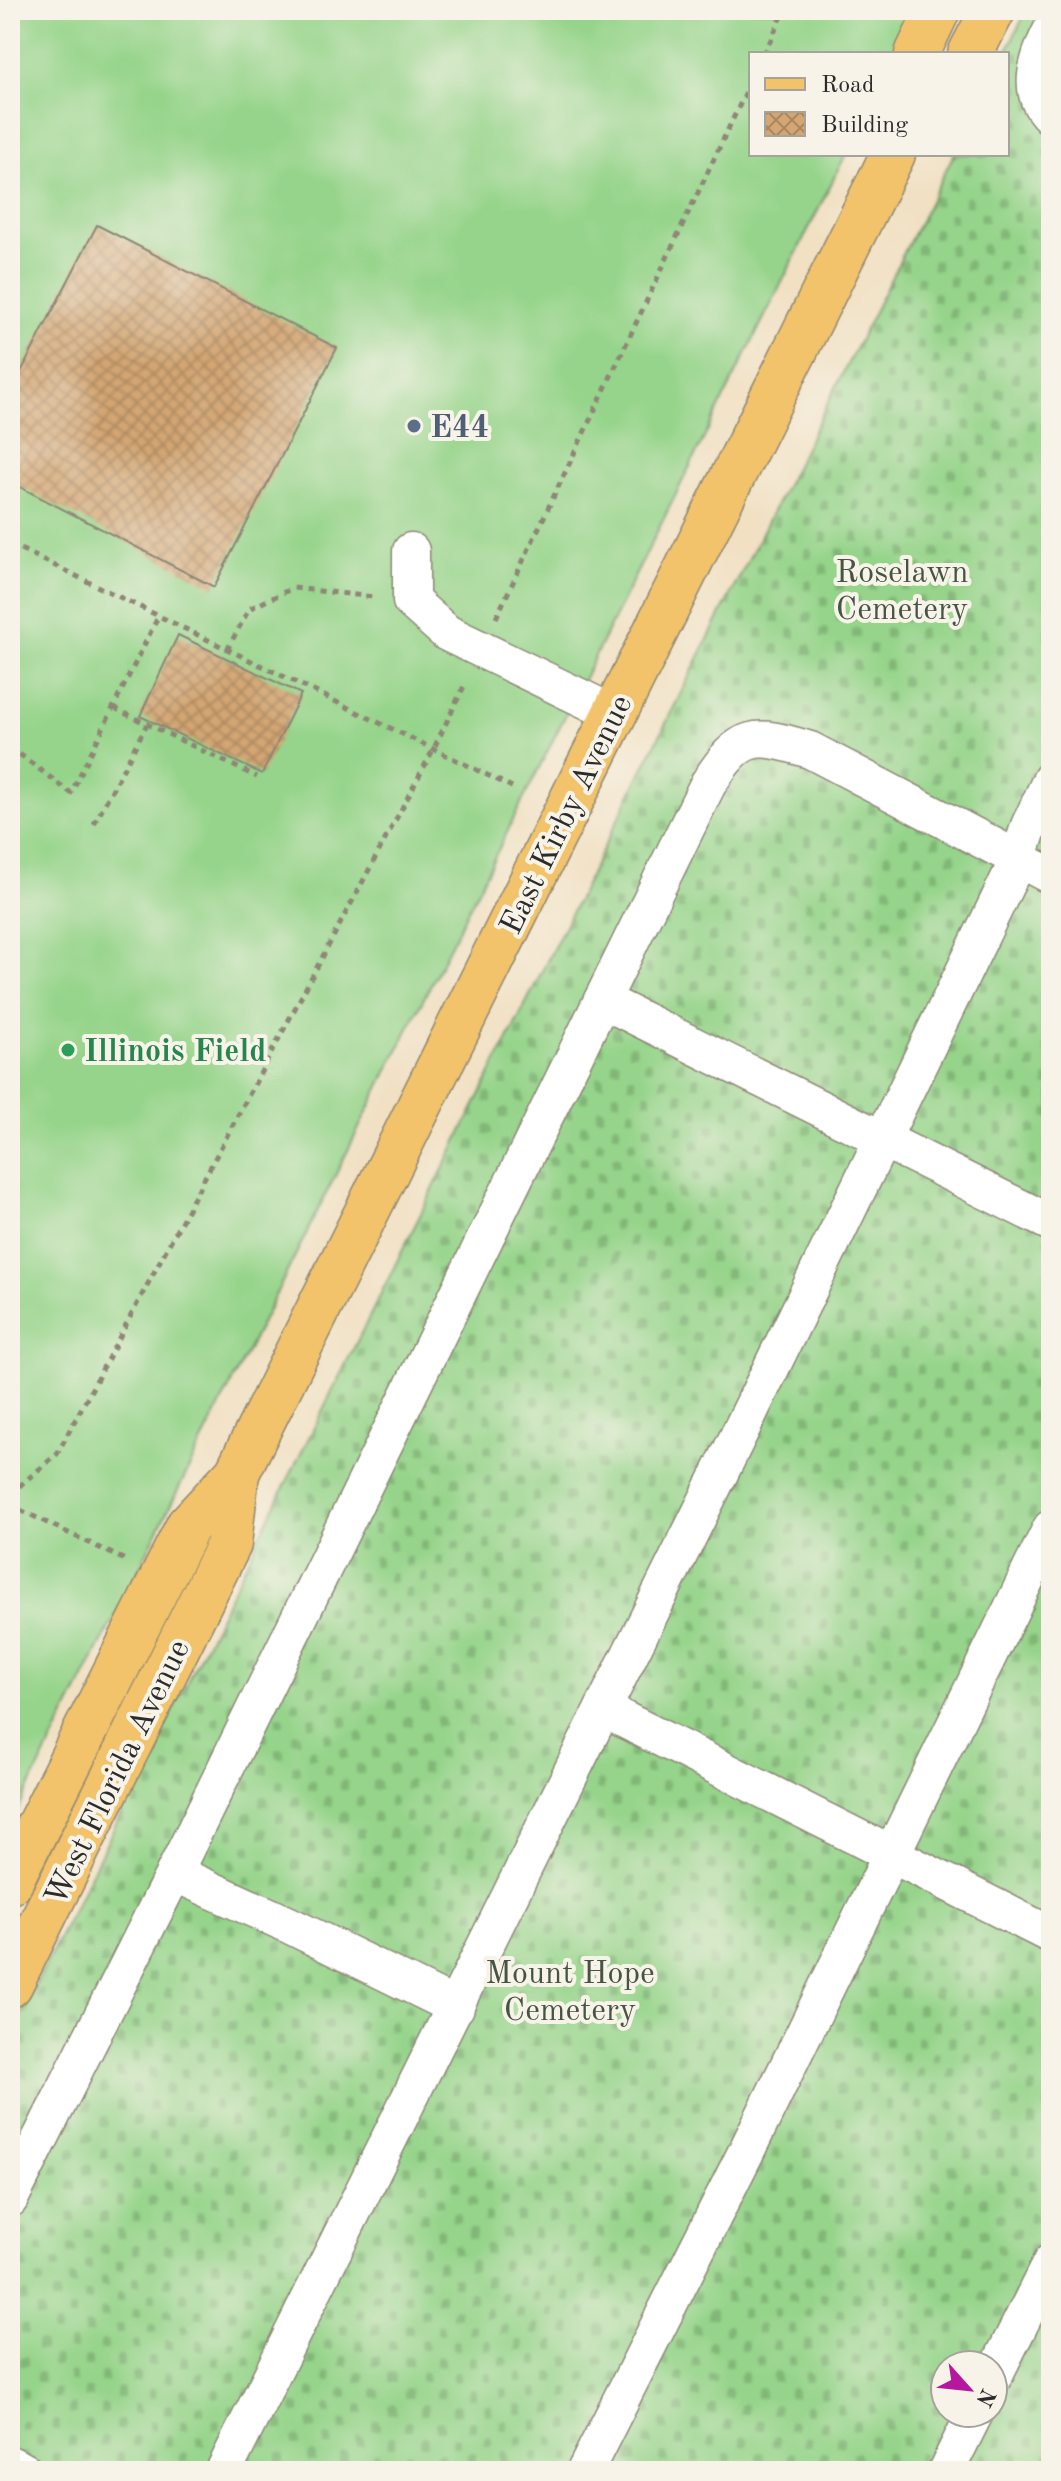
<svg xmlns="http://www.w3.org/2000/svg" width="1061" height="2481" font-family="'Old Standard TT',serif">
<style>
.cemetery{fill:url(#cemetery-stones);stroke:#60805a;stroke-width:2;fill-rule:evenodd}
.pitch{fill:#95d48a;stroke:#60805a;stroke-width:2}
.building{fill:url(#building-cross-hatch)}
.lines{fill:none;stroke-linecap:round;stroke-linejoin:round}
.minor-casing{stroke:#8e8676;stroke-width:39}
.major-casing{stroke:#8e8676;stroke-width:47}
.path{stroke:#8e8676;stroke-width:5;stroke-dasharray:6 6;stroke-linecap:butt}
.minor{stroke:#fff;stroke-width:36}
.major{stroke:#f2c36a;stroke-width:44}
.service-dot{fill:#5c6f8a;stroke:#f7f3e8;stroke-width:3}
.leisure-dot{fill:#2e9e5b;stroke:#f7f3e8;stroke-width:3}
.labels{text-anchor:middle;stroke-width:8;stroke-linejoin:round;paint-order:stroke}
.service-label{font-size:32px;font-weight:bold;fill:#4e5e75;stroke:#f7f3e8;text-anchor:start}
.park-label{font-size:32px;fill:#465543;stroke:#f7f3e8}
.street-label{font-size:32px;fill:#2b2b2b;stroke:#f7f3e8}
.leisure-label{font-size:32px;font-weight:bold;fill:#27864d;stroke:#f7f3e8;text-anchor:start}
</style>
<defs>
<pattern id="cemetery-stones" width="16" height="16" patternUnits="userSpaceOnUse" patternTransform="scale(2)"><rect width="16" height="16" fill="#95d48a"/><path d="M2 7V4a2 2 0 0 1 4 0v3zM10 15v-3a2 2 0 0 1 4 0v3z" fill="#81b677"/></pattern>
<pattern id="building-cross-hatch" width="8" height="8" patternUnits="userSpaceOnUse" patternTransform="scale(2)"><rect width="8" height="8" fill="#d3a673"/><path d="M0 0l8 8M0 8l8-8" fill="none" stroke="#ab875f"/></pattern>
</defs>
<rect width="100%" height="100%" fill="#f7f3e8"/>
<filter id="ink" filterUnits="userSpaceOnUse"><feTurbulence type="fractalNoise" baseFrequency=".0125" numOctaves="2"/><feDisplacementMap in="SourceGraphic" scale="16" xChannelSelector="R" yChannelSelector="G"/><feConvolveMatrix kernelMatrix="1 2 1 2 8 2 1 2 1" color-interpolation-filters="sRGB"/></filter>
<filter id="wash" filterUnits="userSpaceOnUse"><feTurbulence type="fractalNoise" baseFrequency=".006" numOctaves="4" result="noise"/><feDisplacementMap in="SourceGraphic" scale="32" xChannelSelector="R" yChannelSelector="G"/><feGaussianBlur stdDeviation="1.8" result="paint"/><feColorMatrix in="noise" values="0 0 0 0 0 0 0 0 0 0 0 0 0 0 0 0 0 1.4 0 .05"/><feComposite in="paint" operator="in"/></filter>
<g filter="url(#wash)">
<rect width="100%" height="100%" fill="#f1e0c2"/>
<!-- cemetery -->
<path class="cemetery" d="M1027,10H1051V2471H10V2036L699,657L954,154H1007V54H1005ZM945,2365H993V2413H945Z"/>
<!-- pitch -->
<path class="pitch" d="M10,10H917L896,54H751V154H846L10,1826Z"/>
<g id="blocks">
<!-- building -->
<g class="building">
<path d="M97,225L337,348L214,587L10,482V393Z"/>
<path d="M178,635L301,694L262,774L140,716Z"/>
</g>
</g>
</g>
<g filter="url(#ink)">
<use href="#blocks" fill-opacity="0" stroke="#8e8676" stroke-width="2"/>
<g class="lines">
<defs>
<g id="minor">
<path d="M1051,31C1037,59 1025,93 1051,117"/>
<path d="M411,551V601L447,633L615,714"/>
<path d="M602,1000L1051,1223"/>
<path d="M603,1709L1051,1935"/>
<path d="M174,1873L289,1925L456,2007"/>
<path d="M10,2199L174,1873L708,784C741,732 754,733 810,750L1051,876"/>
<path d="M993,2378L1051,2262"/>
<path d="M10,2464L24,2471"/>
<path d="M224,2471L725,1463L1018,860L1029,826L1051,779"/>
<path d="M585,2471L746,2152L1051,1528"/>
<path d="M946,2471L975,2413"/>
</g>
<g id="major">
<path d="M917,54L938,10"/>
<path d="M970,54L993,10"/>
<path d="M10,1882L188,1526L237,1473L893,154"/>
<path d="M10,1985L229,1544L237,1473"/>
</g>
</defs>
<!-- minor casing -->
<use href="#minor" class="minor-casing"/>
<!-- major casing -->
<use href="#major" class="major-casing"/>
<!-- path -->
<g class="path">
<path d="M764,54L785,10"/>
<path d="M10,544L512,787"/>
<path d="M496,618L751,81"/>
<path d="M227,650L249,609L293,588L374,597"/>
<path d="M114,708L257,777"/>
<path d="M10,747L71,793L158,617"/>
<path d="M94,824L147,724"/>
<path d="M10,1494L57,1454L433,750L466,682"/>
<path d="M10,1505L125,1560"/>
</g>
<!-- minor -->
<use href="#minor" class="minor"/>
<!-- major -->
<use href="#major" class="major"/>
</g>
</g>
<!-- markers -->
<circle class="service-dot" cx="414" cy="426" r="8"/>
<circle class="leisure-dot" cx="68" cy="1050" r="8"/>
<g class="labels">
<!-- service labels -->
<g class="service-label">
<text x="430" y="437">E44</text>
</g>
<!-- park labels -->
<g class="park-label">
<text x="902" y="582">Roselawn<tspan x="902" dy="37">Cemetery</tspan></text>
<text x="570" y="1983">Mount Hope<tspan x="570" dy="37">Cemetery</tspan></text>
</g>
<!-- street labels -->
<g class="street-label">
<text transform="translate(565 814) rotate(-64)" y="11">East Kirby Avenue</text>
<text transform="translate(116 1772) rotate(-64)" y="11">West Florida Avenue</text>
</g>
<!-- leisure labels -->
<g class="leisure-label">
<text x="84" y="1061">Illinois Field</text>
</g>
</g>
<!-- margin -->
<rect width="1061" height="2481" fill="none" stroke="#f7f3e8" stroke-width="40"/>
<!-- legend -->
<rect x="749" y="52" width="260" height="104" fill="#f7f3e8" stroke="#a5a39c" stroke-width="2"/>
<rect x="765" y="78" width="40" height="12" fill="#f2c36a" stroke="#a5a39c" stroke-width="2"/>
<text x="821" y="92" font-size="24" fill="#2b2b2b">Road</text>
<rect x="765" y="112" width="40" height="24" fill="url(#building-cross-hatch)" stroke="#a5a39c" stroke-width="2"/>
<text x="821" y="132" font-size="24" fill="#2b2b2b">Building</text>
<!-- north arrow -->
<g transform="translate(969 2389) rotate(117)"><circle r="38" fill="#f7f3e8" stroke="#a5a39c" stroke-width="2"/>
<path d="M0-6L14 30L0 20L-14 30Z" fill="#b5179e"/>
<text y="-12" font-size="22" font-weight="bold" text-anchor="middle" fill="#2b2b2b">N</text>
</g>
</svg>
